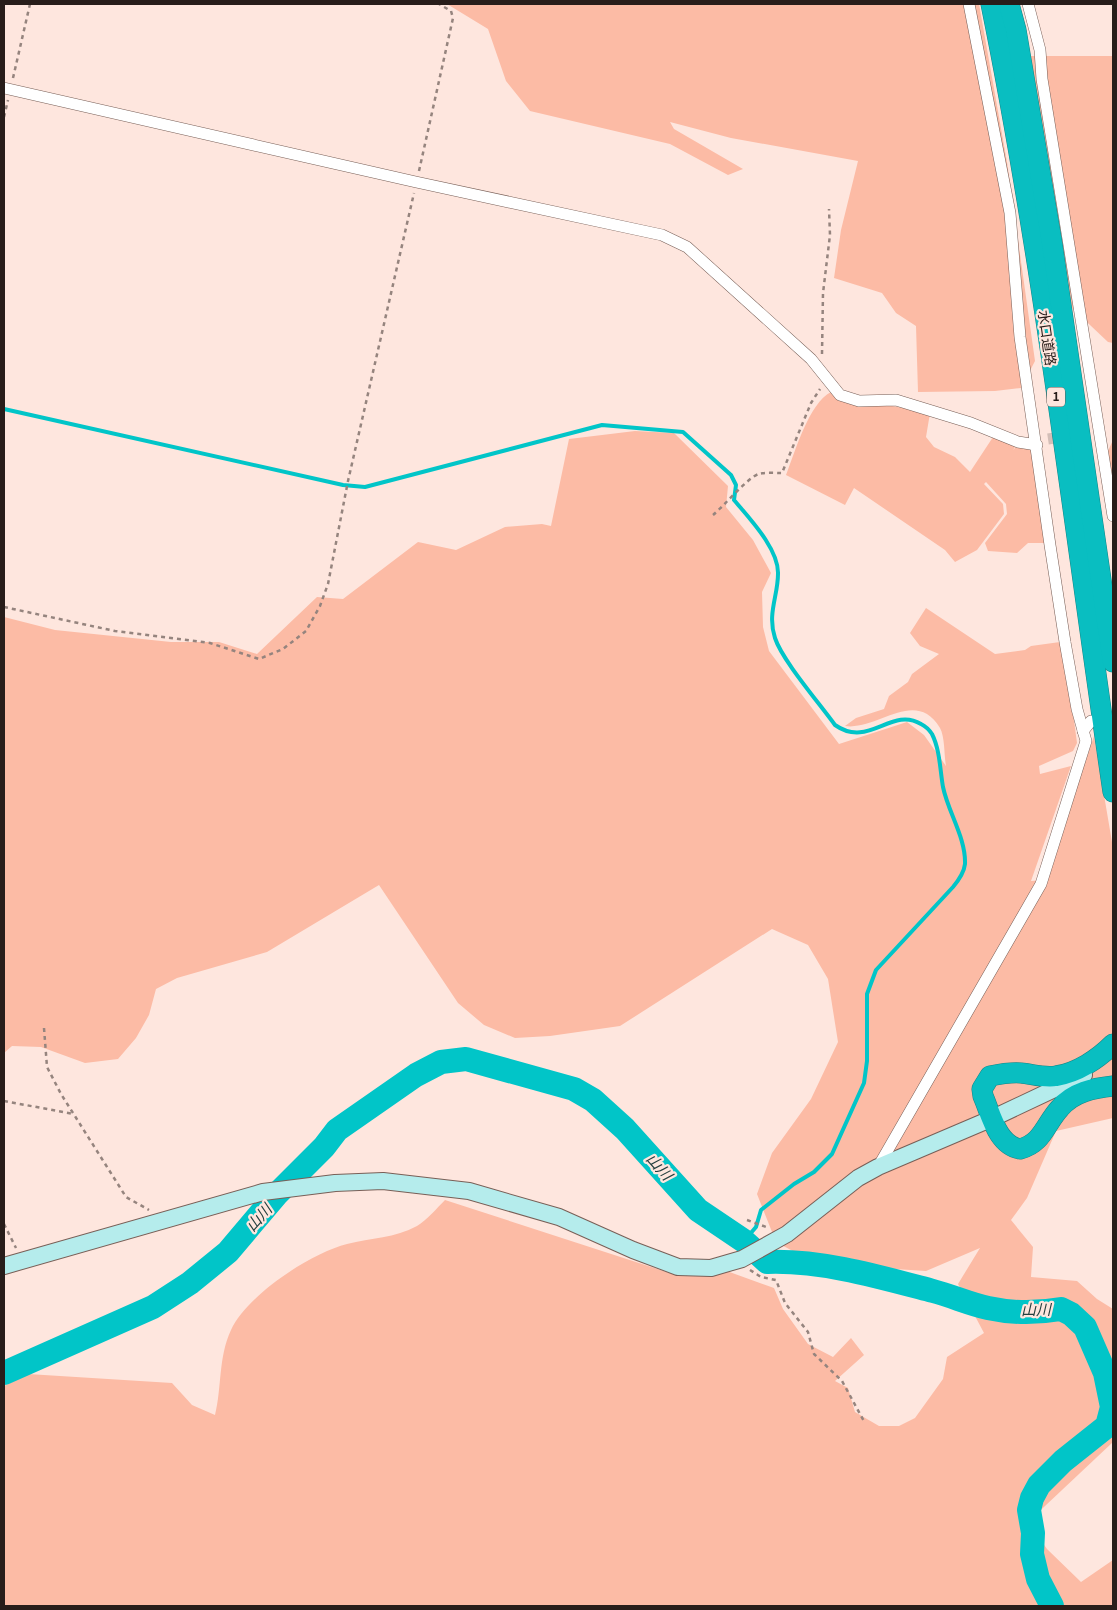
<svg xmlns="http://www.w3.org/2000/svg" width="1117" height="1610" font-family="Georgia,'Noto Sans JP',serif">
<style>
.green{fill:#fcbba5}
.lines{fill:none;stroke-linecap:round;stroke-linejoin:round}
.stream{stroke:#01c5c8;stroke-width:4}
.river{stroke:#01c5c8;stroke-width:24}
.street-tunnel{stroke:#d3beb7;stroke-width:11;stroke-dasharray:11 5.5;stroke-linecap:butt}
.street-casing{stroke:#785f57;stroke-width:12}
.secondary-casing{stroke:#785f57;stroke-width:18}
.highway-casing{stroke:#148687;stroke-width:21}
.path{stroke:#95847e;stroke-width:2.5;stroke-dasharray:4 4;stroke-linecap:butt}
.street{stroke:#fff;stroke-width:11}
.secondary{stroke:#b5ecec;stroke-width:16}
.highway{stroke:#09bec1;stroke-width:20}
.labels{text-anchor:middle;stroke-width:4.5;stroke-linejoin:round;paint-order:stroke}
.shield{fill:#fee6de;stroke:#685955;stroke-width:1}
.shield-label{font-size:12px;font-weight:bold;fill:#281d1a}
.street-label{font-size:14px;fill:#281d1a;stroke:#fee6de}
.water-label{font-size:15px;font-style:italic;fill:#253f3f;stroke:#fee6de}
</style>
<rect width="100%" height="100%" fill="#fee6de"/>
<!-- green -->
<g class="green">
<path d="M447,4H979L1007,162L1035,361L1021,388L995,391L918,392L916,326L896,313L882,293L834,278L841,230L858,161L731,138L670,122L674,129L743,169L728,175L670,144L530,111L506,81L488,29Z"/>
<path d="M1028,56H1113V343L1108,342L1072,308L1030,84Z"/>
<path d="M831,392L855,403L892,406L930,413L926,437L934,447L955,457L970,472L995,434L1017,444L1013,450L1019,444L1031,447L1047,543H1028L1017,553L988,551L985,543L1007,514L1006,504L986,482L984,484L1003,504L1004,514L977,550L955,562L945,550L854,488L845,505L786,475C795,452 809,403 831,392Z"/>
<path d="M635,431L674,433L728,486L726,507L753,540L771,573L762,592L763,627L769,651L839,744L907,722L924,735L946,766C944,755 945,737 940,728C915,687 878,731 845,726L856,718L884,709L889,696L908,682L912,674L939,654L920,646L910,633L926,608L995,654L1025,650L1031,646L1060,642L1065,653L1077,743L1073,751L1039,766L1040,774L1071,766L1031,881L1045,880L1094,736L1113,848V1118L1056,1131L1027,1198L1011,1220L1033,1247L1031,1277L1077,1281L1097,1299L1113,1309V1442L1028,1522L1047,1549L1081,1582L1113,1560V1606H4V1386L28,1374L172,1383L192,1405L215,1415C222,1387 218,1358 231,1330C247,1295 311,1253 347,1244C371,1238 395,1238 417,1226C427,1220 437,1208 445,1200L679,1276L724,1270L774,1288L783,1309L808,1344L833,1357L851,1338L864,1355L835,1381L848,1388L855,1412L879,1426H899L915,1418L943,1379L947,1357L984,1333L958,1284L980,1248L926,1271L817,1264L776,1242L757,1194L772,1153L811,1099L838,1042L828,979L808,945L772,929L620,1026L550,1036L515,1038L484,1025L458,1003L379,885L267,952L177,978L156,989L149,1015L136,1038L118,1059L85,1063L41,1047L12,1046L4,1053V617L55,630L171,642H219L257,654L317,597L343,599L418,542L456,550L505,527L542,524L551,526L569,439Z"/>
<path d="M1113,440V483L1108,451Z"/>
</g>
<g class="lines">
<!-- stream -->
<path class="stream" d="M4,409L343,485L365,487L602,425L683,432L731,475L736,485L734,500C749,518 779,549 778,574C778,596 767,614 775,638C782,660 820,704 835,725C869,749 891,706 921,724C925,726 930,731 932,734C940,750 940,770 943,787C948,812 966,838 965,864C964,873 958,881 953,887L876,970L867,994V1061L864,1083L832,1154L814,1172L794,1184L761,1210L756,1227L744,1241"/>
<!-- river -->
<path class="river" d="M4,1373L153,1307L190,1283L228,1252L277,1194L324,1147L337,1130L416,1075L441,1062L466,1059L574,1089L593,1100L625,1129L698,1210L744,1241L767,1262C822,1260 880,1277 933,1291C952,1296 970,1304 988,1308C1011,1313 1038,1313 1061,1309L1071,1314L1085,1327L1105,1373L1112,1407L1107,1426L1063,1461L1039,1485L1032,1498L1029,1510L1033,1533L1032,1554L1038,1579L1052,1606"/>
<!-- street-tunnel -->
<path class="street-tunnel" d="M1048,439L1068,436"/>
<defs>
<g id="street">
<path d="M1028,4L1040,50L1042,79L1113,516"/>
<path d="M4,88L416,182L662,235L687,247L811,359L840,395L859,401L896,400L971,423L1018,442L1037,445"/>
<path d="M1083,731L1091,721"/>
<path d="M878,1167L1041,884L1086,741L1077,709L1065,642L1050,545L1020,337L1010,213L969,4"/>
</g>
<path id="secondary" d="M4,1266L263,1192L335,1183L383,1181L469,1191L559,1217L633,1250L678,1267L711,1268L742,1259L787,1234L858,1178L878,1167L993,1118L1084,1075"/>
<g id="highway">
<path d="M991,4C1044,264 1074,529 1113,792"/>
<path d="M1009,4L1016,30L1052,243L1113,662"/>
<path d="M1113,1044C1098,1059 1077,1073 1056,1076C1044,1078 1032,1074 1021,1073C1010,1072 1000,1074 990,1076L982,1089L983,1096C991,1114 997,1145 1020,1149C1043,1143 1045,1124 1060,1108C1073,1092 1094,1088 1113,1086"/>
</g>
</defs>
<!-- street casing -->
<use href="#street" class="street-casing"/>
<!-- secondary casing -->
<use href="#secondary" class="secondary-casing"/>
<!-- highway casing -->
<use href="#highway" class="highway-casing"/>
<!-- path -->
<g class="path">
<path d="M13,78L30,4"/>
<path d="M4,117L8,100"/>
<path d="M419,171L453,18L451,11L439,4"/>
<path d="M822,354L823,293L830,235L829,209"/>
<path d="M713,515C723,507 749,476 759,474C766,472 775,473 782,473L811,403L820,389"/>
<path d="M4,607L115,631L210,643L259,659L283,649L306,631L320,606L328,584L348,481L414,193"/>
<path d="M44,1028L47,1067L61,1094L126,1197L149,1210"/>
<path d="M4,1101L74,1114"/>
<path d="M747,1220L769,1228"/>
<path d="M4,1224L16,1248"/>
<path d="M750,1270L761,1277L776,1280L785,1303L808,1332L814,1354L842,1381L865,1423"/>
</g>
<!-- street -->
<use href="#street" class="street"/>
<!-- secondary -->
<use href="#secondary" class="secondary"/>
<!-- highway -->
<use href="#highway" class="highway"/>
</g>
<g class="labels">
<!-- shield labels -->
<rect class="shield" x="1047" y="387.5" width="18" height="19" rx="4"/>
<g class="shield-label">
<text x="1056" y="401">1</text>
</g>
<!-- street labels -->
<g class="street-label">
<text transform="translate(1047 338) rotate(82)" y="5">水口道路</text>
</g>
<!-- water labels -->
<g class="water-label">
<text transform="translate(659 1167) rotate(48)" y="5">山川</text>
<text transform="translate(259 1218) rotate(-48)" y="5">山川</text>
<text transform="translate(1036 1310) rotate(-1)" y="5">山川</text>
</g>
</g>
<!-- border -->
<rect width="1117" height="1610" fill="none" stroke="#281d1a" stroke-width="10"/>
</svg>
